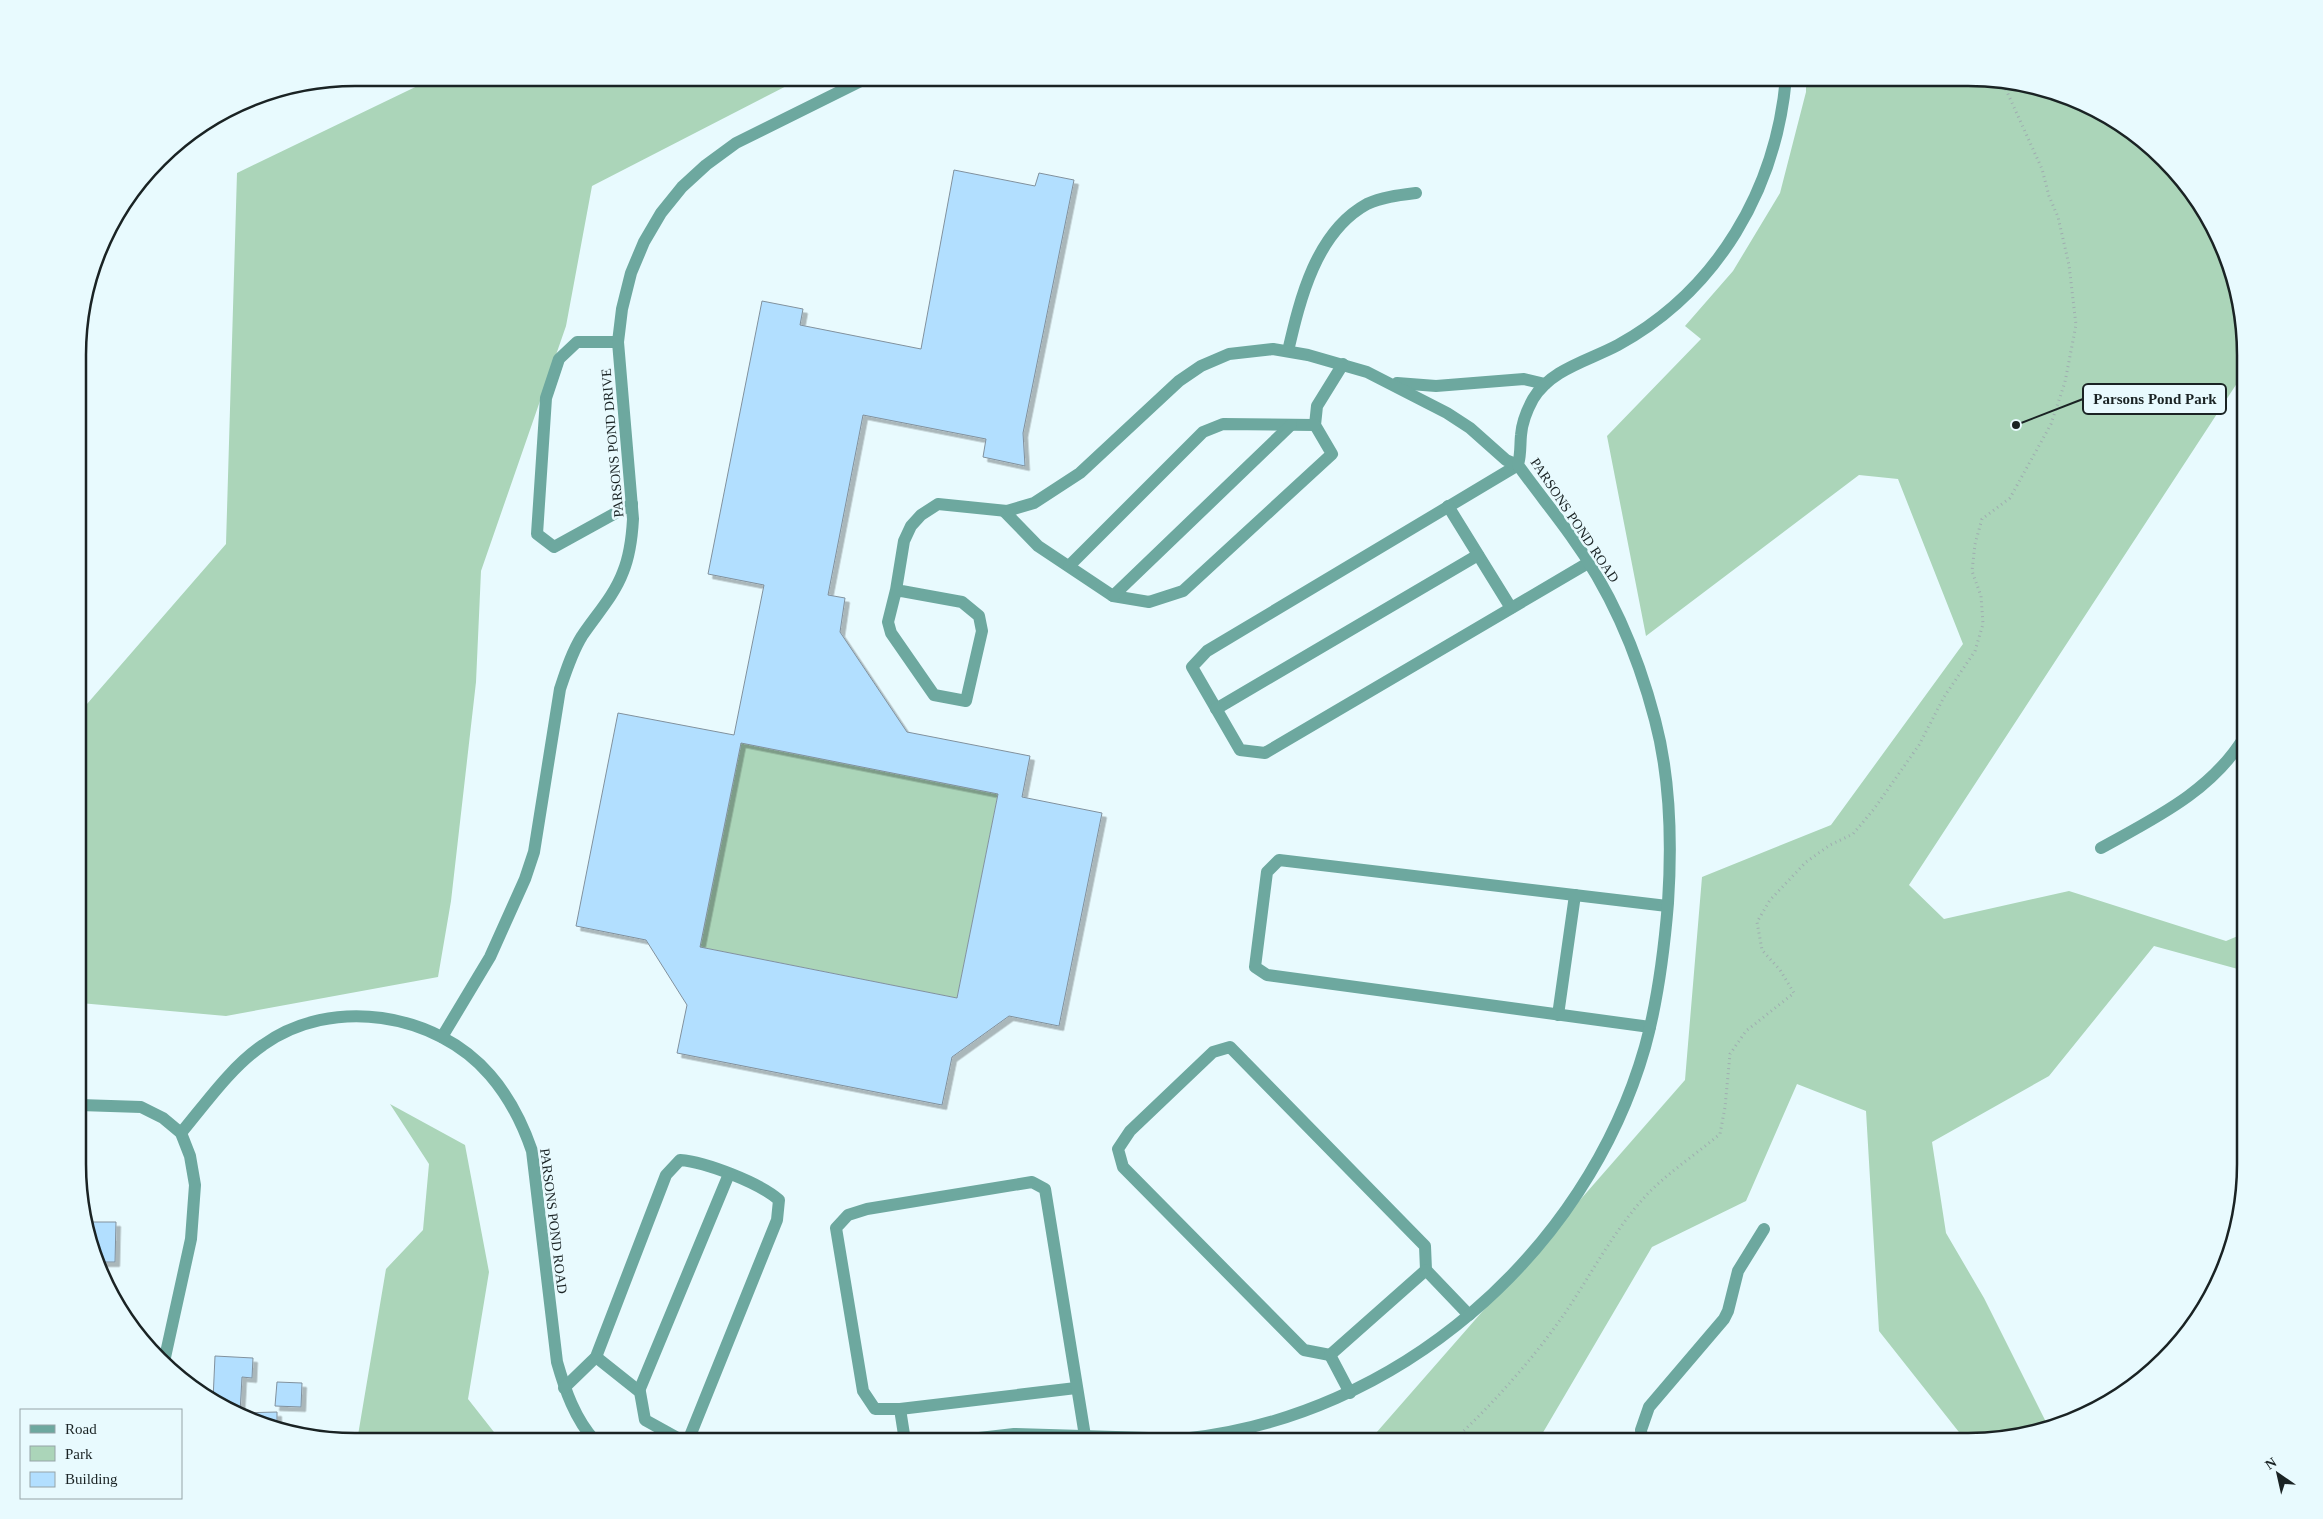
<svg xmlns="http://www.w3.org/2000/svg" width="2323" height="1519" font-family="Georgia,serif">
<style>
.green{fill:#abd5b9}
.building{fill:#b2dfff;stroke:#81919d;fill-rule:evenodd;filter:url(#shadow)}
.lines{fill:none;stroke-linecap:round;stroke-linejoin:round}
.path{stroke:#9fadb0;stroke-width:3;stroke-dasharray:1 4;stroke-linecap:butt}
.minor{stroke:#6da89f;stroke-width:12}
.labels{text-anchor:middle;stroke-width:5;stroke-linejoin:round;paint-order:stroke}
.street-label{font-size:14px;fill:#1a2324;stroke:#e8fafe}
.rim{fill:none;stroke:#1a2324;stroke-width:2.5}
.leader{fill:none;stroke:#1a2324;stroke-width:2}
.callout-dot{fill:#1a2324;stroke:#e8fafe;stroke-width:2}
.callout{fill:#e8fafe;stroke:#1a2324;stroke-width:2}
.callout-label{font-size:15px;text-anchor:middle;font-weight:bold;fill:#1a2324}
</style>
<defs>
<filter id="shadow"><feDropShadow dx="4.5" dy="4.5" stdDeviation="0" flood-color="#0004"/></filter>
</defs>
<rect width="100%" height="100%" fill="#e8fafe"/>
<!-- green -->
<g class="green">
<path d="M434,78H802L592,186L566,326L481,571L476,682L451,901L438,977L226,1016L80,1003V712L226,544L237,173Z"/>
<path d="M1806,78H1968L2057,92L2122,125L2176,172L2208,217L2236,283L2245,338V371L1909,885L1944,919L2069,891L2226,941L2245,933V971L2154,946L2049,1076L1932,1142L1946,1233L1984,1298L2049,1428C2024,1438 1993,1441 1966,1441L1879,1331L1866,1111L1797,1084L1746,1201L1652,1247L1538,1441H1369L1685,1080L1702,877L1831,825L1963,644L1898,479L1859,475L1646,636L1607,436L1701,339L1685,326L1733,271L1780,193L1806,92Z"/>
<path d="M741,743L998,794L957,998L700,947Z"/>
<path d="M390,1104L465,1145L489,1272L468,1399L501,1441H357L386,1269L423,1230L429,1164Z"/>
</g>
<!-- building -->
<g class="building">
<path d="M954,170L1035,186L1039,173L1074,180L1023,433L1025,466L983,457L986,439L863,415L828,595L845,598L840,632L907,732L1030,756L1022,797L1102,813L1059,1026L1009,1016L952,1057L942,1105L677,1053L687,1005L646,940L576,926L618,713L734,735L764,585L708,574L762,301L803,309L800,325L921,349ZM741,743L998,794L957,998L700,947Z"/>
<path d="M87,1222H116L115,1262H101Z"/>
<path d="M215,1356L253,1358L252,1378L242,1377L240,1413L277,1412V1429L266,1427L213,1400Z"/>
<path d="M277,1382L302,1383L301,1407L275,1406Z"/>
</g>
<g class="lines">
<!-- path -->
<g class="path">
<path d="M2117,122L2124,130L2129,131"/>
<path d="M1453,1441C1494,1403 1533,1359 1565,1313C1590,1276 1612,1234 1642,1200C1664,1175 1694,1156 1720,1134L1725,1107L1730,1054L1746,1031L1794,993L1780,970L1762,950L1757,922L1770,900L1806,862L1830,845L1853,834L1874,809L1919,745L1944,697L1975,651L1983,624L1981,596L1972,571L1975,544L1982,519L2010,498L2051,424L2065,382L2076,325L2069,265L2058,217L2049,196L2042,169L2003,83"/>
</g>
<!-- minor -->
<g class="minor">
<path d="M618,342H577L559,359L546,398L537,534L554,547L632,504"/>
<path d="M1288,351C1300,299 1316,232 1367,204C1382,197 1400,195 1416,193"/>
<path d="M1397,383L1436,386L1524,379L1545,384"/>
<path d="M1518,465L1207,651L1192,667L1240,750L1265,753L1588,563"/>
<path d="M1448,506L1511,608"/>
<path d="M1004,511L1038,546L1113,596L1149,602L1183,591L1332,454L1315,425L1317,406L1343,364"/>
<path d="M1069,566L1203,432L1223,424L1315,425"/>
<path d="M896,590L962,602L979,616L982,631L966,701L934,695L891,633L888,622L896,590L904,541L911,526L921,515L938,504L1007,511L1034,503L1080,473L1179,381L1201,366L1229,354L1273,349L1308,355L1367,372L1447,413L1470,428L1506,460L1518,465"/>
<path d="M1113,596L1291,425"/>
<path d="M1216,709L1478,555"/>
<path d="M2101,848C2155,818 2212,791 2245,736"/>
<path d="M1558,1015L1575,895"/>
<path d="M1650,1027L1267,975L1255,967L1267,872L1279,860L1667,906"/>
<path d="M442,1037L490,957L525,879L534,852L560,689C566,671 572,652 582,636C596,615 614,596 623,572C630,555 632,537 633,519L618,342L622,309L631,273L644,242L661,213L682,187L706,165L736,143L867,78"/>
<path d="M80,1105L141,1107L163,1118L181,1133L190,1156L195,1185L191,1239L164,1362"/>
<path d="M181,1133C206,1103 231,1067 263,1045C331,996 436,1012 490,1075C510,1098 522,1122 532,1151L557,1362C565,1390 575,1419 595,1441"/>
<path d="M1330,1355L1304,1350L1123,1167L1118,1149L1130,1131L1213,1052L1230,1047L1425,1246L1426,1270L1469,1315"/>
<path d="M1330,1355L1426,1270"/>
<path d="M1330,1355L1350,1393"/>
<path d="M596,1357L640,1392L645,1420L683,1441"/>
<path d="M564,1388L596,1357L666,1175L680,1160C706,1162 760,1183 779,1200L777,1220L688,1441"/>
<path d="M639,1391L729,1174"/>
<path d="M900,1409L1076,1388"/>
<path d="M905,1441L900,1409H875L863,1391L836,1228L848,1215L867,1209L1032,1182L1045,1189L1085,1436"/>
<path d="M953,1441L1014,1434L1182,1439C1396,1418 1586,1254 1645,1047C1658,1000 1664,952 1668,903C1672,842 1671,780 1655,720C1638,655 1611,591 1571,536C1554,512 1535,489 1518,465C1521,454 1520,445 1521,435C1522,422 1527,410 1533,399C1551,369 1588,361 1618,345C1718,290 1776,189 1786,78"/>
<path d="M1642,1441L1641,1430L1649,1407L1724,1319L1728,1311L1738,1271L1764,1229"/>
</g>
</g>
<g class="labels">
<!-- street labels -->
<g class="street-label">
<text transform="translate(612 443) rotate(-95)" y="5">PARSONS POND DRIVE</text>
<text transform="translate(1575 520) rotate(56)" y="5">PARSONS POND ROAD</text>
<text transform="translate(554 1221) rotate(83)" y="5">PARSONS POND ROAD</text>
</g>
</g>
<!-- crop -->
<path d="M0 0H2323V1519H0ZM355 86H1968A269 269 0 0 1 2237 355V1164A269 269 0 0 1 1968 1433H355A269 269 0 0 1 86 1164V355A269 269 0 0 1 355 86Z" fill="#e8fafe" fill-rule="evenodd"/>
<path class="rim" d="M355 86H1968A269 269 0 0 1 2237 355V1164A269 269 0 0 1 1968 1433H355A269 269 0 0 1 86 1164V355A269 269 0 0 1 355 86Z"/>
<!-- callouts -->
<path class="leader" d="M2016 425L2083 399"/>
<circle class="callout-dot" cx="2016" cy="425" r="5"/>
<rect class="callout" x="2083" y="384" width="143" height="30" rx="5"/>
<g class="callout-label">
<text x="2155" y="404">Parsons Pond Park</text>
</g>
<!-- legend -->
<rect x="20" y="1409" width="162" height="90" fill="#e8fafe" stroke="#96a4a7"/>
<rect x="30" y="1425" width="25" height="8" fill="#6da89f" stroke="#96a4a7"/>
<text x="65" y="1434" font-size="15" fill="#1a2324">Road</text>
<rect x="30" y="1446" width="25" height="15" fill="#abd5b9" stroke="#96a4a7"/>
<text x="65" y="1459" font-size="15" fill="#1a2324">Park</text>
<rect x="30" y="1472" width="25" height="15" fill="#b2dfff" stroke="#96a4a7"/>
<text x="65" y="1484" font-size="15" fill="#1a2324">Building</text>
<!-- north arrow -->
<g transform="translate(2278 1474) rotate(326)" stroke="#e8fafe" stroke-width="4" paint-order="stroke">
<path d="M0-4L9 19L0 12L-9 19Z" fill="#1a2324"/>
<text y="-8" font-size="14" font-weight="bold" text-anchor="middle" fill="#1a2324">N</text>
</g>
</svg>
